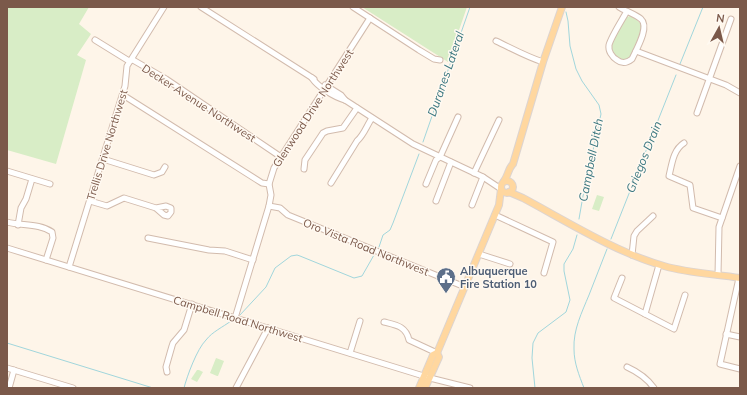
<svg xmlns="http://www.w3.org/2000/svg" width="747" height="395" font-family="Mulish,sans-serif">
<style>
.green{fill:#d8edc6}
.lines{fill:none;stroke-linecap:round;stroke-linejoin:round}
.stream{stroke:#a1d6dc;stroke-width:1}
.minor-casing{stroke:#d2bbad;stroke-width:7}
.major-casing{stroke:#ddd4d0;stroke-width:8}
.minor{stroke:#fff;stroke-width:5}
.major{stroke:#ffd79f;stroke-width:6}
.labels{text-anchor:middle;stroke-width:3;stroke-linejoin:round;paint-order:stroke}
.street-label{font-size:11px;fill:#7b594a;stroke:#fff9f1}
.service-label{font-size:11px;font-weight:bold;fill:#4e5e75;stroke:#fff9f1;text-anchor:start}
.water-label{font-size:12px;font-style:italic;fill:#3c7881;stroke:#fff9f1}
</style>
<rect width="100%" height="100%" fill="#fef5e9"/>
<!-- green -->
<g class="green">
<path d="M7,7H89L79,24L91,34L77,55L86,60L56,164L7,150Z"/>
<path d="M362,7H467L448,62Z"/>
<path d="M630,16C635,19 641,21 642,28L631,56C627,60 624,61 619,59C601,52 621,26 627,17Z"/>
<path d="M597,195L604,197L599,211L592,209Z"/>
<path d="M216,358L224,361L218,376H217L210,373Z"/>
<path d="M197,370H199L203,372L197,382L191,379Z"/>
</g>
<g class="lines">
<!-- stream -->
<g class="stream">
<path d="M566,12L568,21L570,46L576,69L582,81L599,105L601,114L583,196L579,219"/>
<path d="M680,64L703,7"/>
<path d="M423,142L470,7"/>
<path d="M611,239L676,75"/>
<path d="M379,247L383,235L390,230L393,223L419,154"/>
<path d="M240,315L266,287L275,268L291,256L297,255L300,256L354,278L362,276L374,255"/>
<path d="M7,343L153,388"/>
<path d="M184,388C187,376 197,349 206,340C212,332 223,327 231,321"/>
<path d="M535,388L532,358L533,343L538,333L566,312L570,300L564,271V264L573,249L577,235"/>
<path d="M584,388C579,375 574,363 574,349C573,330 582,312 589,295C595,280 601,264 607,249"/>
</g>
<defs>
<g id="minor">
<path d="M201,7L314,79"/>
<path d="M353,7L419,50L434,59L440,60"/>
<path d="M619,7C625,11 635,14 641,19C650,27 636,50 632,59C627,63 622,64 617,60C612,57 608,51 609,45C611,37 622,20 627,11"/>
<path d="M95,40L129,61L133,60L166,79L281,157"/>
<path d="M496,41C511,48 527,57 543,62"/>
<path d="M636,51L726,85L740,93"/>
<path d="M312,78C318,87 334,97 345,100L413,144L483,177L501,189"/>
<path d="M325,85L341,95L345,100"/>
<path d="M123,95L262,183L269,184"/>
<path d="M697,113L731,19"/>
<path d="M684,143C673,150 672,164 669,176L690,185L693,208L722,218"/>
<path d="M103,159L154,175L162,172L165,167"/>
<path d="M304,169L305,160L323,133L327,131L343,128L357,108"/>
<path d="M7,171L50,184"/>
<path d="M474,173L499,120"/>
<path d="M331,183L357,141C364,135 367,125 372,118"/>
<path d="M426,184L436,160L440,157L458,117"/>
<path d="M90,201L107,206L124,198L156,208L164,215L168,216L171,212V208L166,206L156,208"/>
<path d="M436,201L451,162"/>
<path d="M472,205L483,177"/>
<path d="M269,206L280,208L288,215L465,287"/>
<path d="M495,215L553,242L544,273"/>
<path d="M7,222C21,226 39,223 52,232L53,238L46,260"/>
<path d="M18,225L21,208L26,199L32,179"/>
<path d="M148,238L209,250L225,251L253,260"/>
<path d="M7,248L430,378L470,388"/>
<path d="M479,254L510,264"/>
<path d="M632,255L634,236L637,231L653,216"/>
<path d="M69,267L125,86L127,66L164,7"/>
<path d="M718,275L719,227L740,166"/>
<path d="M622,278L614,298L674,329L685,295"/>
<path d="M739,278L720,364L740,369"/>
<path d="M645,314L659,265"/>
<path d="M235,318L269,206L271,195L269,184L274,168L370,18"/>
<path d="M384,322C396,325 406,326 409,340L437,353"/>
<path d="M726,334L740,337"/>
<path d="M350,353L360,321"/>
<path d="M627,367C638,372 647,378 654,388"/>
<path d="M7,368L73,388"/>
<path d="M167,372L166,367L172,346L173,343L184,330L192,304"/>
<path d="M9,388L14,370"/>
<path d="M236,388L268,328"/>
</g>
<g id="major">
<path d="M504,181C508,176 508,169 513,164L543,62L562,7"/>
<circle cx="507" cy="187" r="6"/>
<path d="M509,192L523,198C566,221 617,253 664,266C688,273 715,274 740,278"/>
<path d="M419,388L433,355L437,353L499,205L501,189"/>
<path d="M425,388L439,357L437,353"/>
</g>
</defs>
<!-- minor casing -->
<use href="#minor" class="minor-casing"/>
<!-- major casing -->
<use href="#major" class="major-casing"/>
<!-- minor -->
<use href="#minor" class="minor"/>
<!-- major -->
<use href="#major" class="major"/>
</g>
<!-- icons -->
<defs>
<symbol id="civic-pin" viewBox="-11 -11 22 30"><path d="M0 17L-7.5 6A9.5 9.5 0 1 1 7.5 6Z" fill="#5c6f8a" stroke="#fff9f1"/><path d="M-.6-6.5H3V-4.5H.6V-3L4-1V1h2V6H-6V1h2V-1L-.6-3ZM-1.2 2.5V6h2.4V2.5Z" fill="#fff"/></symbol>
</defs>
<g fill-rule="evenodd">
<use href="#civic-pin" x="435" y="266" width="22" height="30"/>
</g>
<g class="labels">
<!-- street labels -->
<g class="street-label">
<text transform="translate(199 103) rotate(33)" y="4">Decker Avenue Northwest</text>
<text transform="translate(313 108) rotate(-57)" y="4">Glenwood Drive Northwest</text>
<text transform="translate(107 145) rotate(-73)" y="4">Trellis Drive Northwest</text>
<text transform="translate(366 247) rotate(22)" y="4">Oro Vista Road Northwest</text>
<text transform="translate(238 319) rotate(17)" y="4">Campbell Road Northwest</text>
</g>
<!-- service labels -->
<g class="service-label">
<text x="460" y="275">Albuquerque<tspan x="460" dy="13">Fire Station 10</tspan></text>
</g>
<!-- water labels -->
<g class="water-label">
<text transform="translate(446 74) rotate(-71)" y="4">Duranes Lateral</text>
<text transform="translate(644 157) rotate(-68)" y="4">Griegos Drain</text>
<text transform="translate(591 160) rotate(-79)" y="4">Campbell Ditch</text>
</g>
</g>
<!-- border -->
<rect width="747" height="395" fill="none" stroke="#7b594a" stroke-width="16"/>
<!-- north arrow -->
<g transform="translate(719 28) rotate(8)" stroke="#fff9f1" stroke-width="3" paint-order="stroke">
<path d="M0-3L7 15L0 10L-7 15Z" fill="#7b594a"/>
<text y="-6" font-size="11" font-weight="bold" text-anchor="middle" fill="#7b594a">N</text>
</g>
</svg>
